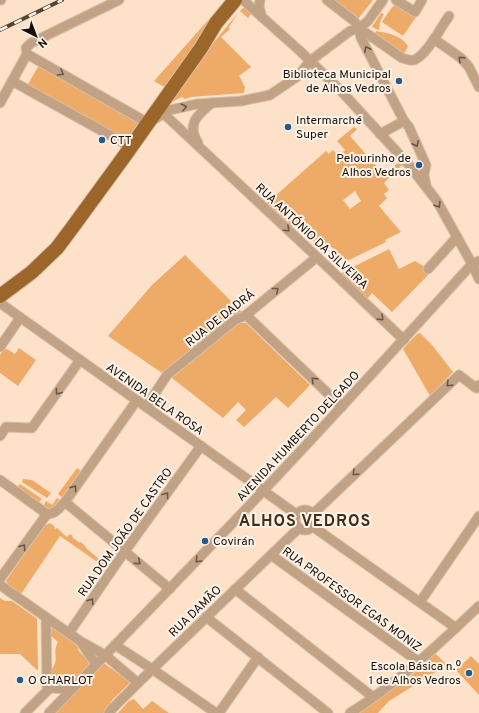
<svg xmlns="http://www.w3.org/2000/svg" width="479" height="713" font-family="Overpass,sans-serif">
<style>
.green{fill:#eeab67;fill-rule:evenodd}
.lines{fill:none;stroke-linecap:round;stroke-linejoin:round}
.minor-casing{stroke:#d8c0aa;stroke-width:11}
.primary-casing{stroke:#d8c0aa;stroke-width:16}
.minor{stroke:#c1a285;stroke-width:9}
.primary{stroke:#9c662b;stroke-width:14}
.rail-casing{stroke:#534639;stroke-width:4}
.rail{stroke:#fdf3e9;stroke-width:2.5;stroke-dasharray:8;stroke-linecap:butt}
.oneway{stroke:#6c5846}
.poi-dot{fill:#235a92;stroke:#fdf3e9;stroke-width:1.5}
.labels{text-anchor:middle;stroke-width:4;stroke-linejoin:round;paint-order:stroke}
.poi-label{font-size:12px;fill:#180f07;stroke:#fdf3e9;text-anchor:start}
.street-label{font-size:12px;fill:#180f07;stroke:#fdf3e9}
.district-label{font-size:16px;font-weight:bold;letter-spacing:1px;fill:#412d18;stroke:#fdf3e9}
</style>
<rect width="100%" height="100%" fill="#fde2c9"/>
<!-- green -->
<g class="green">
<path d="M226,0H229L166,88L154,81Z"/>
<path d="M335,0H373L358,19Z"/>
<path d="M396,3L416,17L403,36L382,22L390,10Z"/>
<path d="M245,6L252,13L248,18L240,11Z"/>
<path d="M238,13L229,27L230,29L221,37L251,67L239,76C242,80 243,84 245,87L244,93L191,97L185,99L182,97L172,102L214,42Z"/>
<path d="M381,13L384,14L380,22L379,30L376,29L372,27Z"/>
<path d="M376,31C388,33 401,35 408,46L404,54H403L375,33Z"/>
<path d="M39,65L140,123L126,140L27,86Z"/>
<path d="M354,127L357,129L350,136L384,175L400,161L403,164L384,183L389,190L384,194L387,198L379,206L401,232L385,240L386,242L347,261L327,243L322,249L298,227L294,226L290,228L265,205L326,151L329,154L333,150L338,156L345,150L337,141ZM355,191L361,201L350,209L343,200Z"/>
<path d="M389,249L399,269L415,261L428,269V275L392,312L372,293L367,299L341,273Z"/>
<path d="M185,255L242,312L209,338L205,336L202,340V344L162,373L108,336L152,285Z"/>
<path d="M237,323H246L310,385L288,408L276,397L244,427L236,420L246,410L238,402L223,418L172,378Z"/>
<path d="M420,333L432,345L453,372L430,396L403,349L417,334Z"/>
<path d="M5,348L15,354L19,348L36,360L18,386L0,373V355Z"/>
<path d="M77,468L80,470V472L62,497L58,494Z"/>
<path d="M23,479L32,480L51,493L47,498L22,482Z"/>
<path d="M20,484L42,499L39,502L17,487Z"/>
<path d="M57,498L60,500L55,508L50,510L44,505L46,501L52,505Z"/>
<path d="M50,523L54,526L55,529L57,528L67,537L70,534L73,536L72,537L80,543L81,542L86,547V548L101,561L103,560L109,565L106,568L60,536L21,594L8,585L6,581L44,526Z"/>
<path d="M0,598L5,601H12L36,618L37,619L38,670H37L20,654H0Z"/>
<path d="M52,627L70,639L78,647V650L89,662V664L70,685L52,682L49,679V672C62,659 51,655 58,642L50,635Z"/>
<path d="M435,653L447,665L389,701L378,713H357L411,676Z"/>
<path d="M471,656L479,664V695L456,670Z"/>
<path d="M103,664H105L131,682L113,699L104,713H55Z"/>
<path d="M134,699L143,709L152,701L169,713H118L129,701Z"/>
</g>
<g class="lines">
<defs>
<g id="minor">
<path d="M0,0H1"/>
<path d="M243,0L300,51L342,92L409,165L437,201L472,264L479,279"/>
<path d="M260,0L259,7L262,17"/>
<path d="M327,0L354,21L359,28L402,58C406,59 410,61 414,60C427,55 441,27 449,16"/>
<path d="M396,0L415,12L422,0"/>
<path d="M359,28L361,38L404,121"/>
<path d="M434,39L461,58L469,67L479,87"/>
<path d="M27,54L148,123L170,110L197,104L241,101L270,95L298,76L310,61L350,31L359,28L368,21L383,0"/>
<path d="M12,81L131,147"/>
<path d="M0,103L27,54L26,48L31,43L119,0"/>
<path d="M164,114L317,257L404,340"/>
<path d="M380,134L404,121L409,127L426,165L424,175L426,185"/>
<path d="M198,143C186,124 198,114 212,103"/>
<path d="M428,269L457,237"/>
<path d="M0,303L201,446L296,514"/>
<path d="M246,315L342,407"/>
<path d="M0,347L20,318"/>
<path d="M146,407L167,375L235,320L246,315L317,257"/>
<path d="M0,436L6,427L32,428L80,360"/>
<path d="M0,480L47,514"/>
<path d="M65,502L170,589"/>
<circle cx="305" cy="520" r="10"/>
<path d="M47,514C56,514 59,508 65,502L137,400"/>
<path d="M313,514L459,375L476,388L479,385"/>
<path d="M312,526L456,628"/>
<path d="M271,555L419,662"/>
<path d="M0,579L47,514"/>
<path d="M0,585L80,641L105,655L138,683"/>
<path d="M235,589L373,697"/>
<path d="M420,602L479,516"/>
<path d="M46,617L47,686L48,689"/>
<path d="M206,617L328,713"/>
<path d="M69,633L125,551L201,446"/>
<path d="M82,644L96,664"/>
<path d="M115,645L152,669L216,713"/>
<path d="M25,713L50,688L67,689L71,690"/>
<path d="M49,713C121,639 193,565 264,490C334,416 403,340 472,264L479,261"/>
<path d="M109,713L112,709L138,683L299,528"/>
<path d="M219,713L258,657"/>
<path d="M350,713C398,683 438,645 479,606"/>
</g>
<path id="primary" d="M0,296L32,272L57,248L72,228L126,154L201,48L216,23L235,0"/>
</defs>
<!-- minor casing -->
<use href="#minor" class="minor-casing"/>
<!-- primary casing -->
<use href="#primary" class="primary-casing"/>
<!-- minor -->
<use href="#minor" class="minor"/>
<!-- primary -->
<use href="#primary" class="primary"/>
<defs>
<path id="rail" d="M0,30L62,0"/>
</defs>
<!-- rail casing -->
<use href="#rail" class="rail-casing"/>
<!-- rail -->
<use href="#rail" class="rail"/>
</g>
<!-- one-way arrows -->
<defs><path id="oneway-chevron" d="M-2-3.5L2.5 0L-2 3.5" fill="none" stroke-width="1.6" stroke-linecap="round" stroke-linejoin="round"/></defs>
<g class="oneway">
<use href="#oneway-chevron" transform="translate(367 49) rotate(-117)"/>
<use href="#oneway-chevron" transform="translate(461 59) rotate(-136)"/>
<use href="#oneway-chevron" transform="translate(61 73) rotate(30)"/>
<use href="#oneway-chevron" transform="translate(184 107) rotate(-14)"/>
<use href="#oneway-chevron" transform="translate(416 144) rotate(65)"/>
<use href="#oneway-chevron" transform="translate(438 205) rotate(58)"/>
<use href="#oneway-chevron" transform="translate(287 229) rotate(43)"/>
<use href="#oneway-chevron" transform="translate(276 290) rotate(-39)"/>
<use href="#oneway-chevron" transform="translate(381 318) rotate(44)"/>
<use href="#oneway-chevron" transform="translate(314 380) rotate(-136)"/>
<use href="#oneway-chevron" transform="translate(449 384) rotate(136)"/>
<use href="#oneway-chevron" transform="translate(58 392) rotate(126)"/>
<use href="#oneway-chevron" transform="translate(355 473) rotate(136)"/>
<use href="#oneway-chevron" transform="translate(74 488) rotate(-55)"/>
<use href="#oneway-chevron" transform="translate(166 495) rotate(-54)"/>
<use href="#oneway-chevron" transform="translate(23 547) rotate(-54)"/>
<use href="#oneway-chevron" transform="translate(198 560) rotate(134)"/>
<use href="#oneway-chevron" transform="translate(138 562) rotate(40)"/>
<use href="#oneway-chevron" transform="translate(91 601) rotate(-56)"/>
</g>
<!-- markers -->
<g class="poi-dot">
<circle cx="399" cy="81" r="4"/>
<circle cx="288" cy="127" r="4"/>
<circle cx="102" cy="140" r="4"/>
<circle cx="419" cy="165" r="4"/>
<circle cx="205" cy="541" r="4"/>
<circle cx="469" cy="673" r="4"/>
<circle cx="20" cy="680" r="4"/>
</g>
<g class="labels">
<!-- poi labels -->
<g class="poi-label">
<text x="391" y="78" text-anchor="end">Biblioteca Municipal<tspan x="391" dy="14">de Alhos Vedros</tspan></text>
<text x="296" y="124">Intermarché<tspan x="296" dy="14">Super</tspan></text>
<text x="110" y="144">CTT</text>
<text x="411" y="162" text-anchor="end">Pelourinho de<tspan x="411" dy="14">Alhos Vedros</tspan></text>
<text x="213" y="545">Covirán</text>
<text x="461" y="670" text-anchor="end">Escola Básica n.º<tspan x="461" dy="14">1 de Alhos Vedros</tspan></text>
<text x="28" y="684">O CHARLOT</text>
</g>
<!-- street labels -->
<g class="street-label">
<text transform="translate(312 236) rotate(43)" y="4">RUA ANTÓNIO DA SILVEIRA</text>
<text transform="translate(220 318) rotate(-38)" y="4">RUA DE DADRÁ</text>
<text transform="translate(155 399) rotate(35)" y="4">AVENIDA BELA ROSA</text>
<text transform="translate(298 436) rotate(-47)" y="4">AVENIDA HUMBERTO DELGADO</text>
<text transform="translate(125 532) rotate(-55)" y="4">RUA DOM JOÃO DE CASTRO</text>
<text transform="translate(352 599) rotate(36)" y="4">RUA PROFESSOR EGAS MONIZ</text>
<text transform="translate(195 611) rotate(-44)" y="4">RUA DAMÃO</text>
</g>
<!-- district labels -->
<g class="district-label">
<text x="305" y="526">ALHOS VEDROS</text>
</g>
</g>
<!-- north arrow -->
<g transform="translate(36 36) rotate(138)" stroke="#fdf3e9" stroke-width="3" paint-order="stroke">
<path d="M0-3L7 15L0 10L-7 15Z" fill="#180f07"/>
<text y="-6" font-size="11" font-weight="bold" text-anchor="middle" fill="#180f07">N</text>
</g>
</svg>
